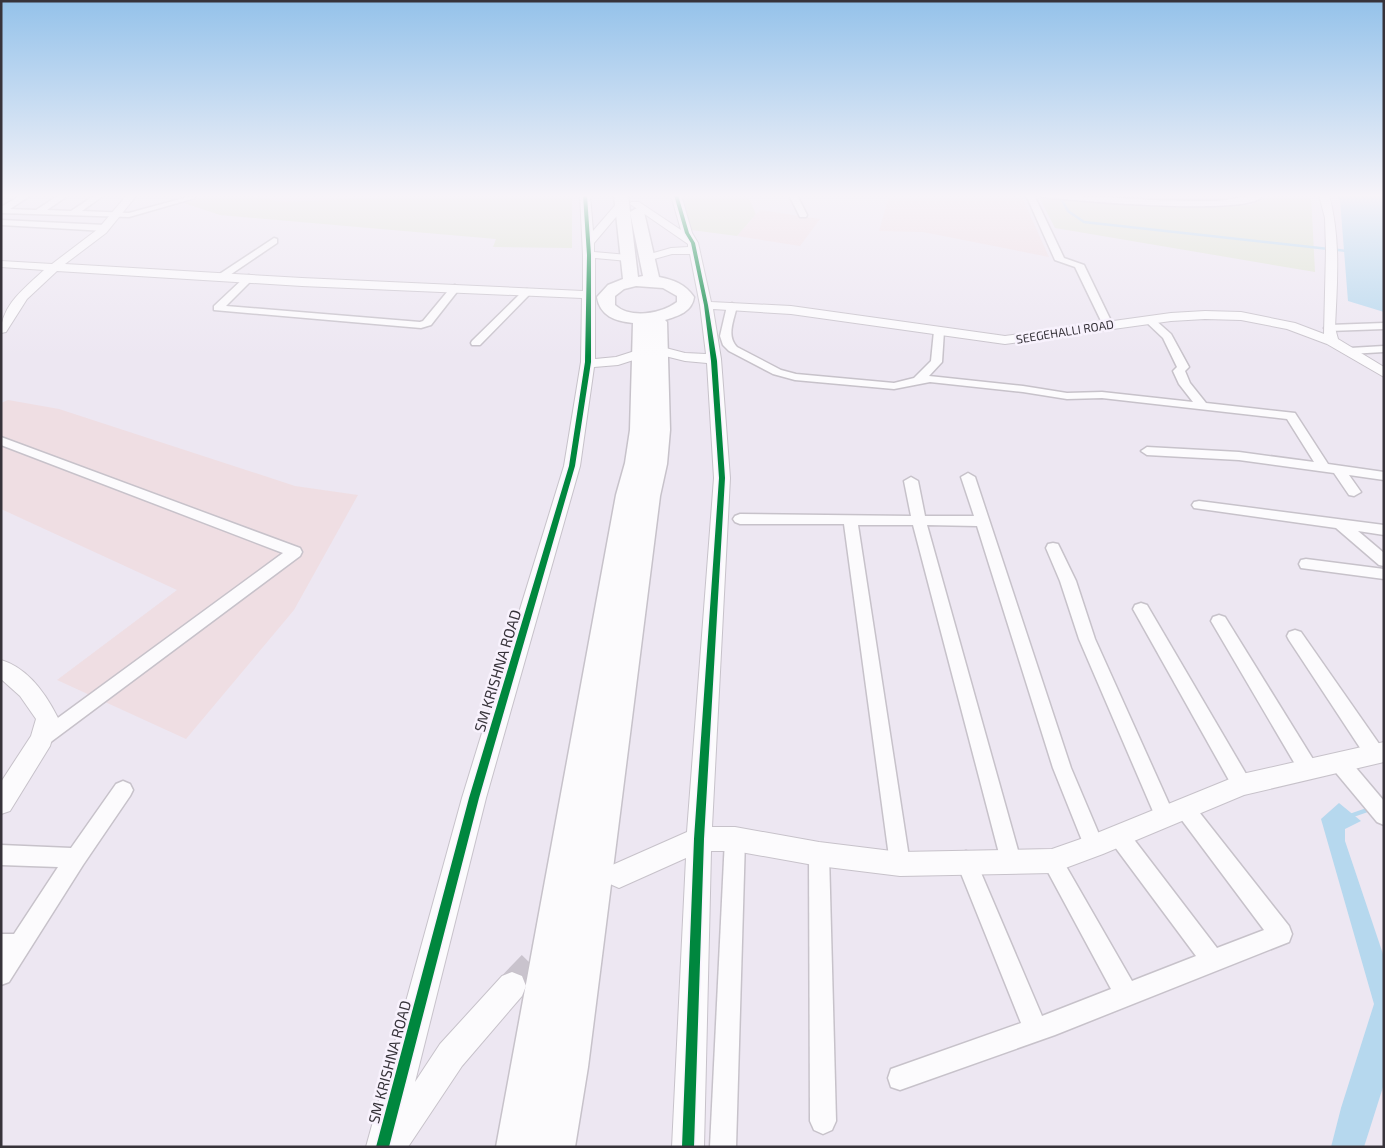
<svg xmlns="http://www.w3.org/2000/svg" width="1385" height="1148" font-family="'Exo 2',sans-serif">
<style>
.industrial{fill:#efdee3}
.green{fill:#dee4d2}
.water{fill:#b6d8ee}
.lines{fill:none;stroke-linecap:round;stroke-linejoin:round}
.stream-far1{stroke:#b6d8ee;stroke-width:2.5}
.stream{stroke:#b6d8ee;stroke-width:4.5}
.tertiary-tunnel{stroke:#c9c3cd;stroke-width:29;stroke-dasharray:29 14;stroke-linecap:butt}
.minor-casing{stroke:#c7c2ca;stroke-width:3}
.tertiary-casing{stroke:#c7c2ca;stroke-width:2}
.trunk-casing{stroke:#c7c2ca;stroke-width:3}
.minor{fill:#fcfbfd;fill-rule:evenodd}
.tertiary{fill:#fcfbfd;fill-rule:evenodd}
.trunk{fill:#fcfbfd;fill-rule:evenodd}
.cycleway-casing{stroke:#f8f2fd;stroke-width:3}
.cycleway{fill:#00873e;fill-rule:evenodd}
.labels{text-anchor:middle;stroke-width:5;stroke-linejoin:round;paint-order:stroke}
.far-street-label{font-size:12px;fill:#37333a;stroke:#f8f2fd}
.street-label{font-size:15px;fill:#37333a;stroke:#f8f2fd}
</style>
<rect width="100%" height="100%" fill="#ede7f2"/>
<!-- industrial -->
<g class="industrial">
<path d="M246,195H429L284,202Z"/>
<path d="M889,195H1021L1049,257L923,232L879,231Z"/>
<path d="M760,210L820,219L800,246L737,236Z"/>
<path d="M8,400L59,409L295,486L358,495L294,610L186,739L57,680L177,590L1,509V403Z"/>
</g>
<!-- green -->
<g class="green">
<path d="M213,195H246L284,202L429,195H572V248L493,247L496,239L220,215L184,203Z"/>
<path d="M682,195H747L756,214L737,236L691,230Z"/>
<path d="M1266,195H1311L1315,272L1055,228L1039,197L1113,203L1250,205L1266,198Z"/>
</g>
<!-- water -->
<g class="water">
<path d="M1335,195H1384V312L1348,301L1340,200Z"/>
<path d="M1339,803L1361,821L1345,829V841L1384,957V1084L1364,1147H1331L1341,1108L1374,1004L1321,819Z"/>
</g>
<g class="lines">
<!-- stream-far1 -->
<path class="stream-far1" d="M1059,195L1068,211L1084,222L1347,251"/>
<!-- stream -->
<path class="stream" d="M1350,816L1370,809"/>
<!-- tertiary-tunnel -->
<path class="tertiary-tunnel" d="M512,986L546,951"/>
<defs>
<g id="minor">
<path d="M21,195H31L10,209L36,210L59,195H69L47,210L71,211L95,195H104L82,211L129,213L191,196L195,198L129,217L1,213V207Z"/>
<path d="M789,195H797L807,215L806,217H800Z"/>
<path d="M1026,195H1034L1064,258L1084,265L1113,325L1112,327H1104L1103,325L1075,267L1055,260Z"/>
<path d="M1039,195C1097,195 1155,202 1213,201C1229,201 1247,195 1261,195V198C1238,215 1079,201 1043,197Z"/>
<path d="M1,220L105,225L109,228L105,231L1,225Z"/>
<path d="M274,238L277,239V243L224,279H218V275Z"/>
<path d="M249,275L254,278L226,306L420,322L423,321L452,286L455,285L460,288L431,325L421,328L214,310V306L246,276Z"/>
<path d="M527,289L532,292L530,294L480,345H472L471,343L472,341L524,290Z"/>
<path d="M732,303L737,306C734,320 726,336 737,347L781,370L796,374L894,383L914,378L931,361L934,331L939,328L944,331L942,362L929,376L1023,386L1067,393L1102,392L1193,402L1179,384L1173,371L1177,367L1163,338L1144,320L1145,318H1153L1171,334L1189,367L1185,371L1190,383L1206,403L1295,413L1328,464L1384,472V480L1349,475L1361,492L1354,496L1349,495L1334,473L1239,460L1147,455L1141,451L1147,447L1239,452L1314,462L1287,419L1102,398L1067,399L1023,392L930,382L894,389L795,380L773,374L729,351L723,345L720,336L727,306Z"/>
<path d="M1384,323V329L1329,331L1324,328L1329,325Z"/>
<path d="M1384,346V352L1350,354L1345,351L1350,348Z"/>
<path d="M1,437L300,548L302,552L300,556L48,744L42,747L36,744L33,739L36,734L283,553L1,445Z"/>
<path d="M968,473L975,477L1071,768L1104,846L1101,853L1094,856L1087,853L1053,768L977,526L927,525L1021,861L1018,868L1011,871L1004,868L1001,861L913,525H858L910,864L907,871L900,874L893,871L890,864L844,524H740L735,522L733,519L735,516L740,514L911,516L904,481L911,477L918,481L925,516H974L961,477Z"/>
<path d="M1199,501L1384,525V535L1358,531L1384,553V566L1379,565L1336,528L1194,508L1192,505L1194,502Z"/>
<path d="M1053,543L1058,544L1060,548L1076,581L1095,639L1175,817L1172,823L1165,826L1158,823L1079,639L1060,581L1046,548L1048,544Z"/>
<path d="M1306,559L1384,569V579L1301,568L1299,564L1301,560Z"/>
<path d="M1141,603L1147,605L1249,779L1251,785L1249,791L1242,793L1235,791L1133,609L1135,605Z"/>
<path d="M1219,615L1225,617L1316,764L1318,770L1316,776L1309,778L1302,776L1211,621L1213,617Z"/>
<path d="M1295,630L1301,632L1382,748L1384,753L1382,760L1375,762L1368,760L1289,640L1287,636L1289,632Z"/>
<path d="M1339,754L1346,756L1384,801V825L1377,822L1332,768L1330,762L1332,756Z"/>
<path d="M123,781L130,784L133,790L130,796L83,865L9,982L1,985V934H14L58,867L1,865V845L71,848L116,784Z"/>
<path d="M1185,800L1192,803L1289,926L1292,934L1289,942L1055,1035L900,1090L891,1087L888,1078L891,1069L1021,1023L956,861L959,854L966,851L973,854L1042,1016L1111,989L1042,861L1045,854L1052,851L1059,854L1132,981L1196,956L1112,843L1109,836L1112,829L1119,827L1126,829L1217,948L1264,930L1178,815L1175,809L1178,803Z"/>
<path d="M735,830L742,832L745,839L736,1147H710L725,839L728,832Z"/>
<path d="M819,844L826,847L829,854L836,1121L832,1130L823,1134L814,1130L810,1121L809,854L812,847Z"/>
</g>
<g id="tertiary">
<path d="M127,195H137L106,233L65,264L302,278L583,291V255L580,195H590L593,231L618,202H626L627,204L594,243V252L628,255L634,258L628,261L595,258V359L616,357L641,349L648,353L646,356L618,365L594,367L580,466L486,798L415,1082L440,1044L502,976L512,972L522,976L526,986L522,996L462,1066L408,1147H366L462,798L564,466L581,362L582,298L302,286L57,271L27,299L6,332L1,333C1,305 25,288 44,270L1,267V261L52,264L98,229Z"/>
<path d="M671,195H681L692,233L698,243L711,302L791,306L1005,336L1171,313L1205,311L1241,312L1295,323L1324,334L1326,250L1325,218L1319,195H1329C1341,239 1337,283 1335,328L1338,339L1384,367V377L1327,344L1287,329L1241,320L1205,319L1171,321L1005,344L791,314L713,309L721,359L730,478L712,827H735L819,842L900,852L1052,849L1092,835L1242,774L1384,742V762L1244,795L1103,854L1052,873L900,876L819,866L735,851H711L704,1147H672L686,858L619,888L610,884L606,875L610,866L687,832L714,478L707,363L685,361L653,353L651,350L658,346L685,353L706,354L700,305L690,254H672L647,261L641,258L643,256L671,248L688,247V244L630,204L631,202H639L681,230Z"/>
<path d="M1,660C28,668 46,694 58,718L50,746L10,811L1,814V782L31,736L36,719L20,696L1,679Z"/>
</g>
<path id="trunk" d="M614,195H628L638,277L643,276L630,212L637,208L644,212L659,277C674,280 685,284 694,297C692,312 678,316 665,320L667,322L670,430L667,464L660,496L588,1067L575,1147H496L616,495L625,463L630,430L633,323C615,321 600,316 597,297L608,285L623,279ZM636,286L663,288L677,296V302C661,314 630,319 615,305V296L624,289Z"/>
</defs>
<!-- minor casing -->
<use href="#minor" class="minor-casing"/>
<!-- tertiary casing -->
<use href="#tertiary" class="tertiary-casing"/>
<!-- trunk casing -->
<use href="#trunk" class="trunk-casing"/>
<!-- minor -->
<use href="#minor" class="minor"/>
<!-- tertiary -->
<use href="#tertiary" class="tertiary"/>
<!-- trunk -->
<use href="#trunk" class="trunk"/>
<defs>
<g id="cycleway">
<path d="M583,195H587L591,255V362L575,466L479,798L389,1147H376L469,798L569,466L585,362L587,255Z"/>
<path d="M674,195H678L689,233L695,243L708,305L717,361L725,478L704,839L694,1147H682L694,839L719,478L711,361L704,305L691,243L685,233Z"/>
</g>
</defs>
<!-- cycleway casing -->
<use href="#cycleway" class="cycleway-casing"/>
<!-- cycleway -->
<use href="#cycleway" class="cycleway"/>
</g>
<!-- sky -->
<linearGradient id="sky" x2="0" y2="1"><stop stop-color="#94c2ea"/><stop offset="0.55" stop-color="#f7f4f9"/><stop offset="1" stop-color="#f7f4f9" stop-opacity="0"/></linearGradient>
<rect width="1385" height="356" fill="url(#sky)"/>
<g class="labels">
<!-- far-street labels -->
<g class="far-street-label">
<text transform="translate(1065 332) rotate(-9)" y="4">SEEGEHALLI ROAD</text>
</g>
<!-- street labels -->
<g class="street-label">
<text transform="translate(498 671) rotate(-73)" y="5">SM KRISHNA ROAD</text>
<text transform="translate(390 1062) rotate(-75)" y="5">SM KRISHNA ROAD</text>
</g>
</g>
<!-- border -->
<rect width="1385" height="1148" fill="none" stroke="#37333a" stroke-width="5"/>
</svg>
